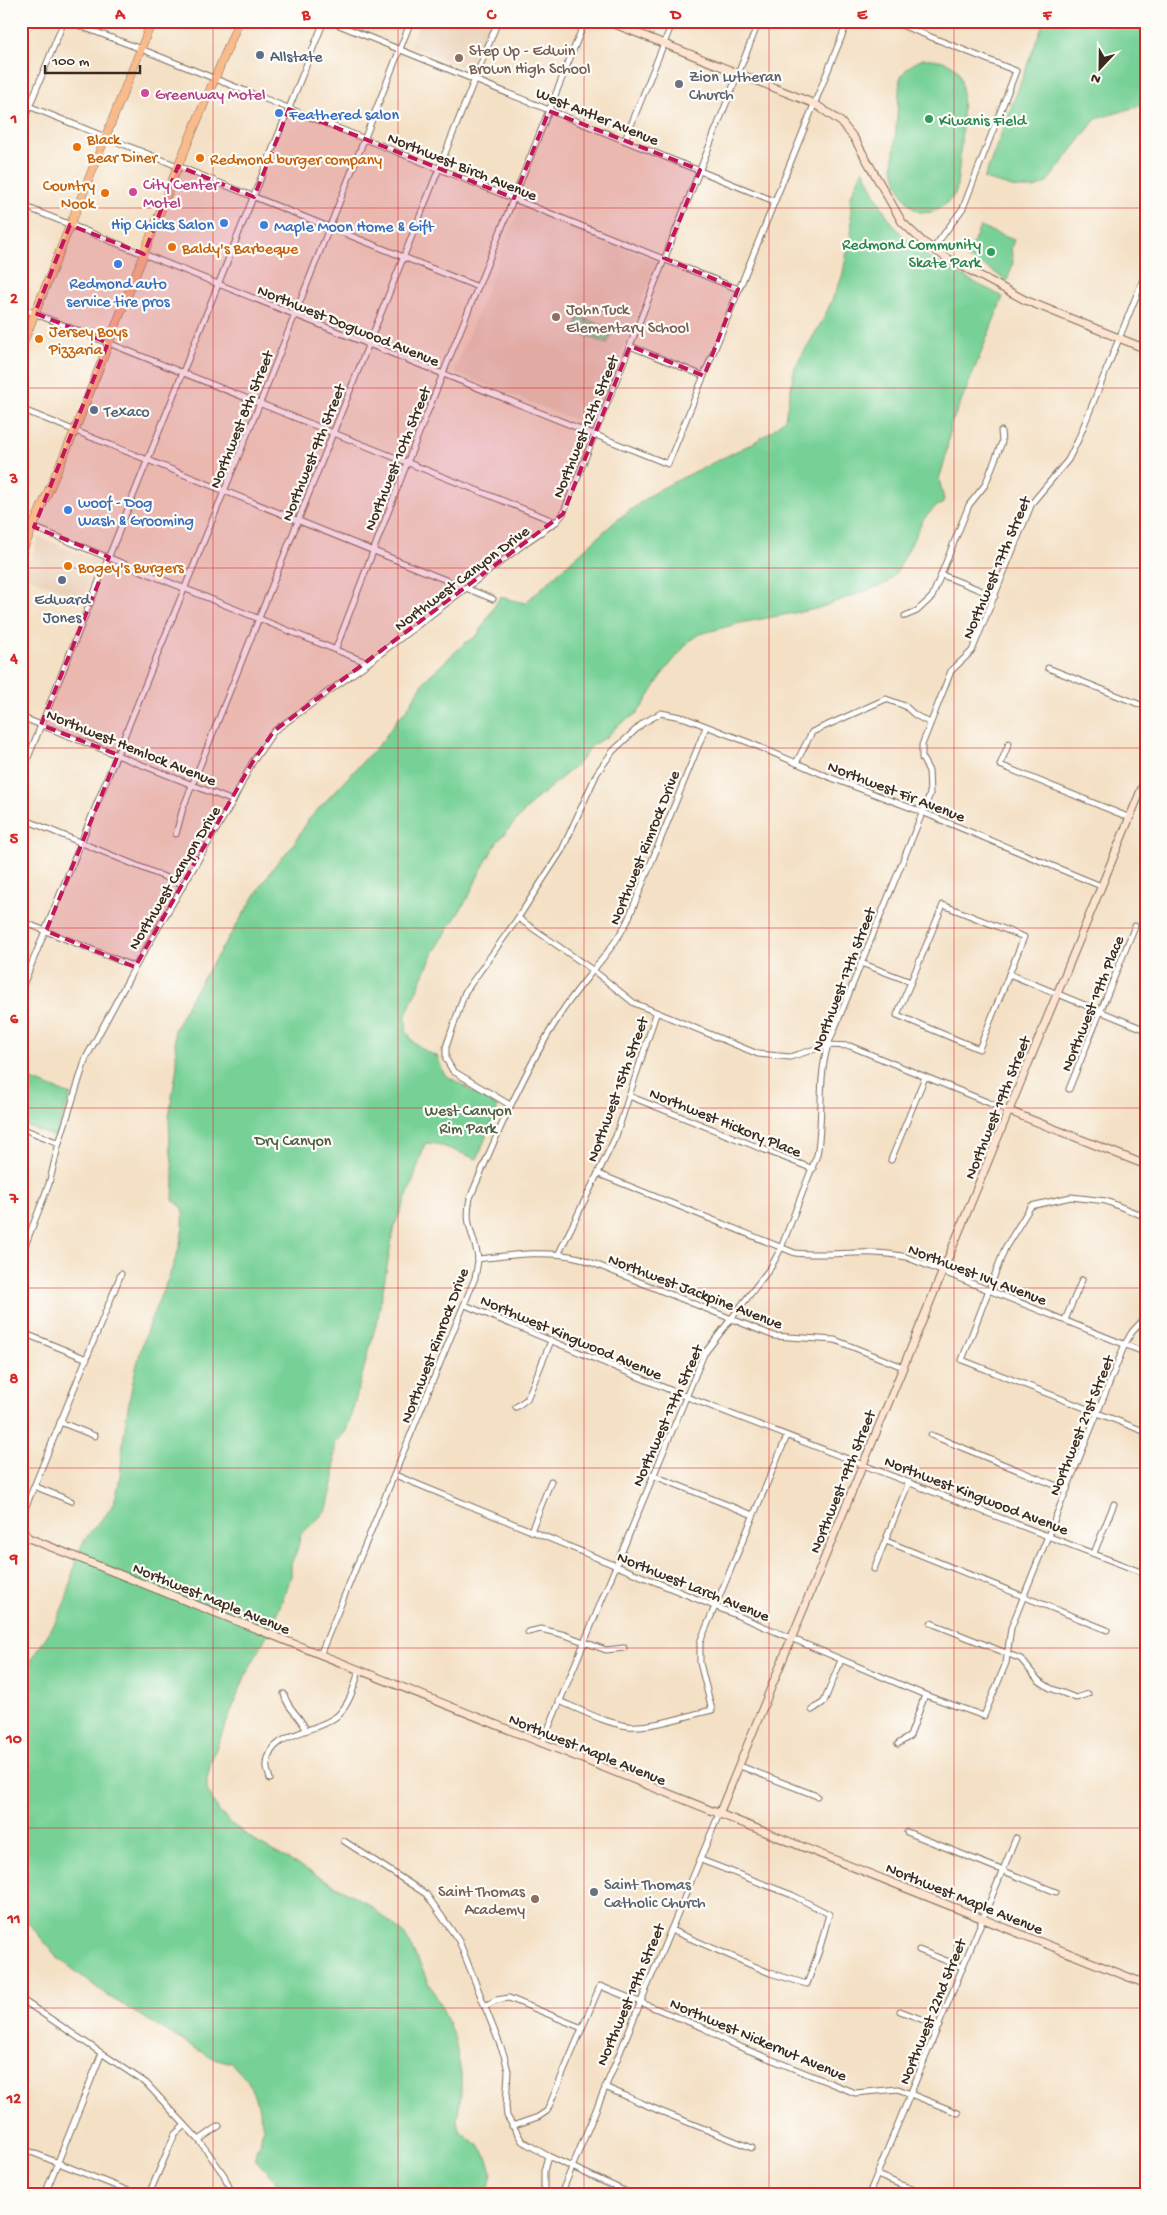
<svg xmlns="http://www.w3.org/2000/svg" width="1167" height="2215" font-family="'Gochi Hand',sans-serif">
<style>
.built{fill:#e9cfb6}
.green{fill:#77d197;stroke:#597e5a}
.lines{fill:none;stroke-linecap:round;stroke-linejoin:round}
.street-casing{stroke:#7c6a58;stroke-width:7}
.secondary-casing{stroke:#7c6a58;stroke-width:9}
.primary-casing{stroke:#7c6a58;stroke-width:9}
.street{stroke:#fff;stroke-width:5}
.secondary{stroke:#fde4d1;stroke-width:7}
.primary{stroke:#fabb8c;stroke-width:8}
.marked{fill:#c2185b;fill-opacity:0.2;stroke:#c2185b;stroke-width:4;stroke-dasharray:10 6;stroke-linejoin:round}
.grid{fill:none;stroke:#d62828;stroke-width:1;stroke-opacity:0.55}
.service-dot{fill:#5c6f8a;stroke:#fdfcf7;stroke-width:2}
.education-dot{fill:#8d6e63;stroke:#fdfcf7;stroke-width:2}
.worship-dot{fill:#6b7280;stroke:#fdfcf7;stroke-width:2}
.hotel-dot{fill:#d1479c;stroke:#fdfcf7;stroke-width:2}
.shop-dot{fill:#3f7fe0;stroke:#fdfcf7;stroke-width:2}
.leisure-dot{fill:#2e9e5b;stroke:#fdfcf7;stroke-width:2}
.food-dot{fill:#e8710a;stroke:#fdfcf7;stroke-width:2}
.labels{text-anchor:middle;stroke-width:4.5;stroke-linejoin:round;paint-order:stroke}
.education-label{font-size:16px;fill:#785e54;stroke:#fdfcf7;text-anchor:start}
.service-label{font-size:16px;fill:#4e5e75;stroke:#fdfcf7;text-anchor:start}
.worship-label{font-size:16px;fill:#5b616d;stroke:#fdfcf7;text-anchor:start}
.hotel-label{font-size:16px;fill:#b23c85;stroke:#fdfcf7;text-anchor:start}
.shop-label{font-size:16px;fill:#366cbe;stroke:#fdfcf7;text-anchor:start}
.street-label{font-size:16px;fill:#3b2a1e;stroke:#fdfcf7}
.leisure-label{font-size:16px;fill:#27864d;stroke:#fdfcf7;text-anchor:start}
.food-label{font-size:16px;fill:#c56008;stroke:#fdfcf7;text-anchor:start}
.park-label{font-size:16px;fill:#4d5c42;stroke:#fdfcf7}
.neatline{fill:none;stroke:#d62828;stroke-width:2}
.grid-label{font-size:16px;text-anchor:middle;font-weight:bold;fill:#d62828}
</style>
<rect width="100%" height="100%" fill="#fdfcf7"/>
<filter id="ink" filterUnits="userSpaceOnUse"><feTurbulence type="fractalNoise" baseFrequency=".02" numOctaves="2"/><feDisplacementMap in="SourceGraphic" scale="10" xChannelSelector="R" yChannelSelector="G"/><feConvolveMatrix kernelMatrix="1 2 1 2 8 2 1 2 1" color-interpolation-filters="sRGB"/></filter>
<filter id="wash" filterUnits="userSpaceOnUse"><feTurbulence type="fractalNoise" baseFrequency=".0096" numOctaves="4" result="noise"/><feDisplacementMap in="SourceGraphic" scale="20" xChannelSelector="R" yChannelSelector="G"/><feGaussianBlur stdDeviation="1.12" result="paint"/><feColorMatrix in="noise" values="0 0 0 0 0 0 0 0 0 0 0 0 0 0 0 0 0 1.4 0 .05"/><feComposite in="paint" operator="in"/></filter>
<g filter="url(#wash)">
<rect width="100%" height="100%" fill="#f4e0c5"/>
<!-- built -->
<g class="built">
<path d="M420,21H492L472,71L410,46Z"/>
<path d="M520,206L658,261L592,427L454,372Z"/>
<path d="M39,537L99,561L84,600L24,576Z"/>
</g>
<!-- green -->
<g class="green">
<path d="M1044,21H1146V104L1096,119L1047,182L1035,188H1016L984,179Z"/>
<path d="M923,59C934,58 952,61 958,71C968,86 959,172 956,192C948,206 926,222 911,206C901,196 896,179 893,166L900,79C905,68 912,64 923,59Z"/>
<path d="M863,169C872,186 879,204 890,220C915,257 964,276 1003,297L965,393L951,424L945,460L939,479L944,500L942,504L935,507L923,520L898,570L887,583L816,609L740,623L700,634L690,640L663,673L643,706L636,714L617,726L607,737L592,745L579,763L534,801L497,842L479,874L469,896L434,952L406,1014V1030L414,1043L427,1052L437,1056L444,1074L498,1107L477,1159L437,1144L425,1143L412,1184L394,1227L378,1317L352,1412L346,1431L335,1444L334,1480L327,1508L319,1518L301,1534L297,1550L291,1564V1577L274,1622L246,1674L211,1761L207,1780V1790L219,1812L233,1825L258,1843L367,1903L405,1935L444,2012L455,2040L461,2074V2096L457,2120L459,2130L481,2148L488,2159L492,2173L488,2194H281L274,2179L255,2159L256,2148L260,2143L263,2127L258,2105L248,2081L231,2063L208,2056L108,1996L57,1957L25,1919L21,1909V1679C33,1652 53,1632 64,1604C73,1583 72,1559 85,1540C92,1527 107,1517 113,1504C122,1483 121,1456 124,1433C129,1400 135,1366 146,1333C159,1293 187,1251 183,1208L173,1200L174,1179L170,1145L169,1117L177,1066L174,1031L193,994L265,880L276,864L291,848L309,819L383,740L399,717L406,711L426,679L465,643L477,636L500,597L525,603L618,519L658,490L753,443L773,430L785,418L795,367L824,318L842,277L852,228L850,198Z"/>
<path d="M980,227L1014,240L1011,248L1013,263L1007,281L988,268L967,258Z"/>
<path d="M579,316L613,330L607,344L574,331Z"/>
<path d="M21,1076L71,1095L55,1137L21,1124Z"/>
</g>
</g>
<g filter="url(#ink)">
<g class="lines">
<defs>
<g id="street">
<path d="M67,21L141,49L738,289"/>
<path d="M329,21L774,201"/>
<path d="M891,21L1016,71L963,208L933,249"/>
<path d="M21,103L478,287"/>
<path d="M21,127L64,21"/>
<path d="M625,140L673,21"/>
<path d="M21,205L668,464L848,21"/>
<path d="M21,308L556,522"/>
<path d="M630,346L704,376"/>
<path d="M21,409L493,599"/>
<path d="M21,522L368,663"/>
<path d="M942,575L995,596"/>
<path d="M905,616L917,611L932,597L969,505L985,485L1002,442L1001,431"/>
<path d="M336,648L407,463L585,21"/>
<path d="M1048,668L1146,707"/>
<path d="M21,717L233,801"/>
<path d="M1009,743L1000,765L1128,817"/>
<path d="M796,763L812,732L886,699L905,706L915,715L930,723"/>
<path d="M21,775L324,21"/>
<path d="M21,818L184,885"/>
<path d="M176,834L183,808L498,21"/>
<path d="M943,905L1024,937L979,1049L897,1015Z"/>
<path d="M518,918L594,971L634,1003L758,1054L790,1057L828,1045L850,1046L1009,1111"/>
<path d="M21,921L135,967"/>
<path d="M861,963L911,982"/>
<path d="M1009,974L1146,1030"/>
<path d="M21,990L260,403L411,21"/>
<path d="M1069,1089L1135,926"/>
<path d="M629,1096L813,1169"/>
<path d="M510,1105L453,1071L446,1059V1047L465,992L518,918L562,850L597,773L613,751L643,723L661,713L685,718L750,743L829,777L922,812L1101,886"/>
<path d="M21,1128L59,1143"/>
<path d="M891,1160L925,1077"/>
<path d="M599,1174L795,1253C832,1257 869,1248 906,1257L1146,1353"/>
<path d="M1146,1217L1106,1201L1071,1197L1031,1206L1005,1248L962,1360L1146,1432"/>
<path d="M559,1253L616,1136L656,1014"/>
<path d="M21,1256L49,1184L59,1143L86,1058L135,967L233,801L252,763L274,731L368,663L528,541L556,522L563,514L759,21"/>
<path d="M478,1259C512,1255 546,1250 580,1258L774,1336L835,1340L903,1367"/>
<path d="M465,1305L687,1397L1146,1574"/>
<path d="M1065,1320L1082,1280"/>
<path d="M21,1332L87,1359"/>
<path d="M516,1407L527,1399L551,1341"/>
<path d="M60,1422L95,1436"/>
<path d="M931,1435L1067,1490"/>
<path d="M395,1475L753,1622L925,1695L984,1716L1006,1663L1011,1628L1125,1344L1132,1332L1146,1317"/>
<path d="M652,1475L753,1515"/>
<path d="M34,1486L71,1501"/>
<path d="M531,1531L551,1481"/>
<path d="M29,1537C21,1530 23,1521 24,1511L121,1274"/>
<path d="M886,1541L1107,1630"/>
<path d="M1094,1553L1114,1504"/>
<path d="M874,1569L909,1482"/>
<path d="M931,1623L1021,1659L1038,1680L1050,1688L1076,1698L1088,1694"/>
<path d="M528,1632L541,1629L565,1635L606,1650L624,1648"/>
<path d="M320,1655L475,1278C476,1272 478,1264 478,1258C474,1233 464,1226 470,1198C497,1134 524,1071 561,1013C582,980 610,955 628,920L706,727"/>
<path d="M284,1694C287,1709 301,1716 306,1730"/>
<path d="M559,1701C581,1710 605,1723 628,1726C653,1728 688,1715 712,1710L700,1663V1642L787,1436"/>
<path d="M812,1710L824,1702L841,1660"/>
<path d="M542,1744L704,1354L771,1267L781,1248L817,1155C824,1118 817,1081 828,1045L930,794L929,771L922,758V745L951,671L972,651L1032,503L1068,460L1078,440L1146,272"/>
<path d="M898,1744L910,1736L925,1695"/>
<path d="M740,1766L817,1796"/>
<path d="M270,1779C269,1775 266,1769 267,1764C269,1732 317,1733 337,1716C350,1704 354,1687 359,1671"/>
<path d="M907,1832L1056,1892"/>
<path d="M344,1841L426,1894L459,1941L504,2055L508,2071L506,2106L507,2116L522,2141L548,2156L631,2194"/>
<path d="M671,1930L770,1973L807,1984L819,1951L829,1914L792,1895L701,1860"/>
<path d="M919,1950L962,1967"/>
<path d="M21,1999L146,2083L199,2140L224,2175L232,2194"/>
<path d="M485,2006L496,2000L509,1998L582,2028"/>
<path d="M900,2011L939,2026"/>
<path d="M605,2087L660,2111L752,2148"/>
<path d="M512,2126L538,2117L547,2111L600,1986L704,2028L728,2042L855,2093L898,2089L958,2113"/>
<path d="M199,2140L219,2126"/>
<path d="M21,2148L136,2194"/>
<path d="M877,2175L924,2194"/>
<path d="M45,2194L101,2055"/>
<path d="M149,2194L175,2134L185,2125"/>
<path d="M544,2194V2171L548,2156"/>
<path d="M561,2194L719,1814"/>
<path d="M869,2194L1016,1838"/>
</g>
<g id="secondary">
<path d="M607,21L815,104L841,122L854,138L902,222L923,242L947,258L1025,300L1146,349"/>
<path d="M1009,1111L1146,1165"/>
<path d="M21,1535L1146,1984"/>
<path d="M719,1814L1146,778"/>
</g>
<g id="primary">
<path d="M21,348L152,21"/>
<path d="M21,554L75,430L178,166L239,21"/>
</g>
</defs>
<!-- street casing -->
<use href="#street" class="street-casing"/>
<!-- secondary casing -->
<use href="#secondary" class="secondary-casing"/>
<!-- primary casing -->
<use href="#primary" class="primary-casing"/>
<!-- street -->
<use href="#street" class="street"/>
<!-- secondary -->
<use href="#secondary" class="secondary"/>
<!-- primary -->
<use href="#primary" class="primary"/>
</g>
</g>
<!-- marked area -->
<path class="marked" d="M289,109L514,198L549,111L700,170L664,258L738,289L704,376L630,346L563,514L274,731L252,763L135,967L46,931L118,755L41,725L109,557L34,527L108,343L35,313L70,225L144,254L178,166L254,197Z"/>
<!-- grid -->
<path class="grid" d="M213,21V2194M398,21V2194M584,21V2194M769,21V2194M954,21V2194M21,208H1146M21,388H1146M21,568H1146M21,748H1146M21,928H1146M21,1108H1146M21,1288H1146M21,1468H1146M21,1648H1146M21,1828H1146M21,2008H1146"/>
<!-- markers -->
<g class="service-dot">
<circle cx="260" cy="55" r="5"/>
<circle cx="94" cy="410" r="5"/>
<circle cx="62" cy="580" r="5"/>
</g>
<g class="education-dot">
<circle cx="459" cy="58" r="5"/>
<circle cx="556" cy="317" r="5"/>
<circle cx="535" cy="1899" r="5"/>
</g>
<g class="worship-dot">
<circle cx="679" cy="84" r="5"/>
<circle cx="594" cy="1892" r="5"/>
</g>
<g class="hotel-dot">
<circle cx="145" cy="93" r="5"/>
<circle cx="133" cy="192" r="5"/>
</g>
<g class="shop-dot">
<circle cx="279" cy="113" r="5"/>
<circle cx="224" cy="223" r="5"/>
<circle cx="264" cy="225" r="5"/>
<circle cx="118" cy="264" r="5"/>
<circle cx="68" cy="510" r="5"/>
</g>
<g class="leisure-dot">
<circle cx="929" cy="119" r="5"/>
<circle cx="991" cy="252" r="5"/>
</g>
<g class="food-dot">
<circle cx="77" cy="147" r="5"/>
<circle cx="200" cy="158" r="5"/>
<circle cx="105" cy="193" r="5"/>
<circle cx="172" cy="247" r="5"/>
<circle cx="39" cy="339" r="5"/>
<circle cx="68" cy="566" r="5"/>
</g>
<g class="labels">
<!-- education labels -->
<g class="education-label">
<text x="469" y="55">Step Up - Edwin<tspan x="469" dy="18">Brown High School</tspan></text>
<text x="566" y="314">John Tuck<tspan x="566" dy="18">Elementary School</tspan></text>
<text x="525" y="1896" text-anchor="end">Saint Thomas<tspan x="525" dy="18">Academy</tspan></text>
</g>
<!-- service labels -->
<g class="service-label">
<text x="270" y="61">Allstate</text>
<text x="104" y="416">Texaco</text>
<text x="62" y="604" text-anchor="middle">Edward<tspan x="62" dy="18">Jones</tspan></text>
</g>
<!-- worship labels -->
<g class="worship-label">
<text x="689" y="81">Zion Lutheran<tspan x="689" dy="18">Church</tspan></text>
<text x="604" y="1889">Saint Thomas<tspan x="604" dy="18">Catholic Church</tspan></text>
</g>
<!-- hotel labels -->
<g class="hotel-label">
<text x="155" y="99">Greenway Motel</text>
<text x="143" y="189">City Center<tspan x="143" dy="18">Motel</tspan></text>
</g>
<!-- shop labels -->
<g class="shop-label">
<text x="289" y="119">Feathered salon</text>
<text x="214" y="229" text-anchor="end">Hip Chicks Salon</text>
<text x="274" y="231">Maple Moon Home &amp; Gift</text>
<text x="118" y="288" text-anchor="middle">Redmond auto<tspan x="118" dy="18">service tire pros</tspan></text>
<text x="78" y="507">woof - Dog<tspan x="78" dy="18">Wash &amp; Grooming</tspan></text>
</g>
<!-- street labels -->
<g class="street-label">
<text transform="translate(598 115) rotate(22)" y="6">West Antler Avenue</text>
<text transform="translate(463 165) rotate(22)" y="6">Northwest Birch Avenue</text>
<text transform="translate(349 324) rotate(22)" y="6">Northwest Dogwood Avenue</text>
<text transform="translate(240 419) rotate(-68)" y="6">Northwest 8th Street</text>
<text transform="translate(584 426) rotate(-68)" y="6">Northwest 12th Street</text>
<text transform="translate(312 452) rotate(-68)" y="6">Northwest 9th Street</text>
<text transform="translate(396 458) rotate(-68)" y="6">Northwest 10th Street</text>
<text transform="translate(995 567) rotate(-67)" y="6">Northwest 17th Street</text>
<text transform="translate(461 577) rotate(-37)" y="6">Northwest Canyon Drive</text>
<text transform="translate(132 746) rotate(22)" y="6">Northwest Hemlock Avenue</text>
<text transform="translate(897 790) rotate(21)" y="6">Northwest Fir Avenue</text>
<text transform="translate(643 847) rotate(-68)" y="6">Northwest Rimrock Drive</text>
<text transform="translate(173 877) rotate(-59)" y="6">Northwest Canyon Drive</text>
<text transform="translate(842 979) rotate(-69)" y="6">Northwest 17th Street</text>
<text transform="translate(1091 1003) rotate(-68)" y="6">Northwest 19th Place</text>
<text transform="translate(616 1089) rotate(-70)" y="6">Northwest 15th Street</text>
<text transform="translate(996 1107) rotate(-68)" y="6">Northwest 19th Street</text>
<text transform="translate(726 1121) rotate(22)" y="6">Northwest Hickory Place</text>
<text transform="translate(978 1273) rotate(21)" y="6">Northwest Ivy Avenue</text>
<text transform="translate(696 1290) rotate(21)" y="6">Northwest Jackpine Avenue</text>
<text transform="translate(572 1336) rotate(23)" y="6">Northwest Kingwood Avenue</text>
<text transform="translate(433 1345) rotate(-69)" y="6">Northwest Rimrock Drive</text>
<text transform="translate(666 1415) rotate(-66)" y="6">Northwest 17th Street</text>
<text transform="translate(1080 1425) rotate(-68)" y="6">Northwest 21st Street</text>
<text transform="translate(841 1481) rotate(-68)" y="6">Northwest 19th Street</text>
<text transform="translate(977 1494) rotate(21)" y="6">Northwest Kingwood Avenue</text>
<text transform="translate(694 1585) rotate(22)" y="6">Northwest Larch Avenue</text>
<text transform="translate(212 1597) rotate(22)" y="6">Northwest Maple Avenue</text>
<text transform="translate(588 1748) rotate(22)" y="6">Northwest Maple Avenue</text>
<text transform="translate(965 1897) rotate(22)" y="6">Northwest Maple Avenue</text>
<text transform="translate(629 1994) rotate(-67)" y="6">Northwest 19th Street</text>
<text transform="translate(931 2011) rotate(-68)" y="6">Northwest 22nd Street</text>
<text transform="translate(759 2038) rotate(23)" y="6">Northwest Nickernut Avenue</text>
</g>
<!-- leisure labels -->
<g class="leisure-label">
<text x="939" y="125">Kiwanis Field</text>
<text x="981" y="249" text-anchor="end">Redmond Community<tspan x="981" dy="18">Skate Park</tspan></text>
</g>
<!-- food labels -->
<g class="food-label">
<text x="87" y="144">Black<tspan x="87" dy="18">Bear Diner</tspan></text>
<text x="210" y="164">Redmond burger company</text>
<text x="95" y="190" text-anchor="end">Country<tspan x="95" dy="18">Nook</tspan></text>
<text x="182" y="253">Baldy's Barbeque</text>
<text x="49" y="336">Jersey Boys<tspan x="49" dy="18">Pizzaria</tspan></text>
<text x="78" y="572">Bogey's Burgers</text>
</g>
<!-- park labels -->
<g class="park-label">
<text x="468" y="1115">West Canyon<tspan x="468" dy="18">Rim Park</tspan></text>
<text x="293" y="1145">Dry Canyon</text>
</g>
</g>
<!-- margin -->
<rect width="1167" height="2215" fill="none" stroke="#fdfcf7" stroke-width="55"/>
<!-- north arrow -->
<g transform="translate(1100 68) rotate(202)" stroke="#fdfcf7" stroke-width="4" paint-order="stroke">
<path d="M0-4L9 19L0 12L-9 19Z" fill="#3b2a1e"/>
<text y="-8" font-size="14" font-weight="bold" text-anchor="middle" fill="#3b2a1e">N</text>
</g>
<!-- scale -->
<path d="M45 65v8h95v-8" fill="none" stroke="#3b2a1e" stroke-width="2.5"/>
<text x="52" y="65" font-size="15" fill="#3b2a1e" stroke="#fdfcf7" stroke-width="4" paint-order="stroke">100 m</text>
<rect x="28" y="28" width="1112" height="2160" class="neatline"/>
<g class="grid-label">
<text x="120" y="19">A</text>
<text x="306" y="19">B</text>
<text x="491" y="19">C</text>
<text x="676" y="19">D</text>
<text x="862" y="19">E</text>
<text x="1047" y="19">F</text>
<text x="14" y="123">1</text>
<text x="14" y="303">2</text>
<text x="14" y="483">3</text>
<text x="14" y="663">4</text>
<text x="14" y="843">5</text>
<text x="14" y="1023">6</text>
<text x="14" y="1203">7</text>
<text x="14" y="1383">8</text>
<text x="14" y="1563">9</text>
<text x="14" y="1743">10</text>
<text x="14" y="1923">11</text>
<text x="14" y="2103">12</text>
</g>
</svg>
